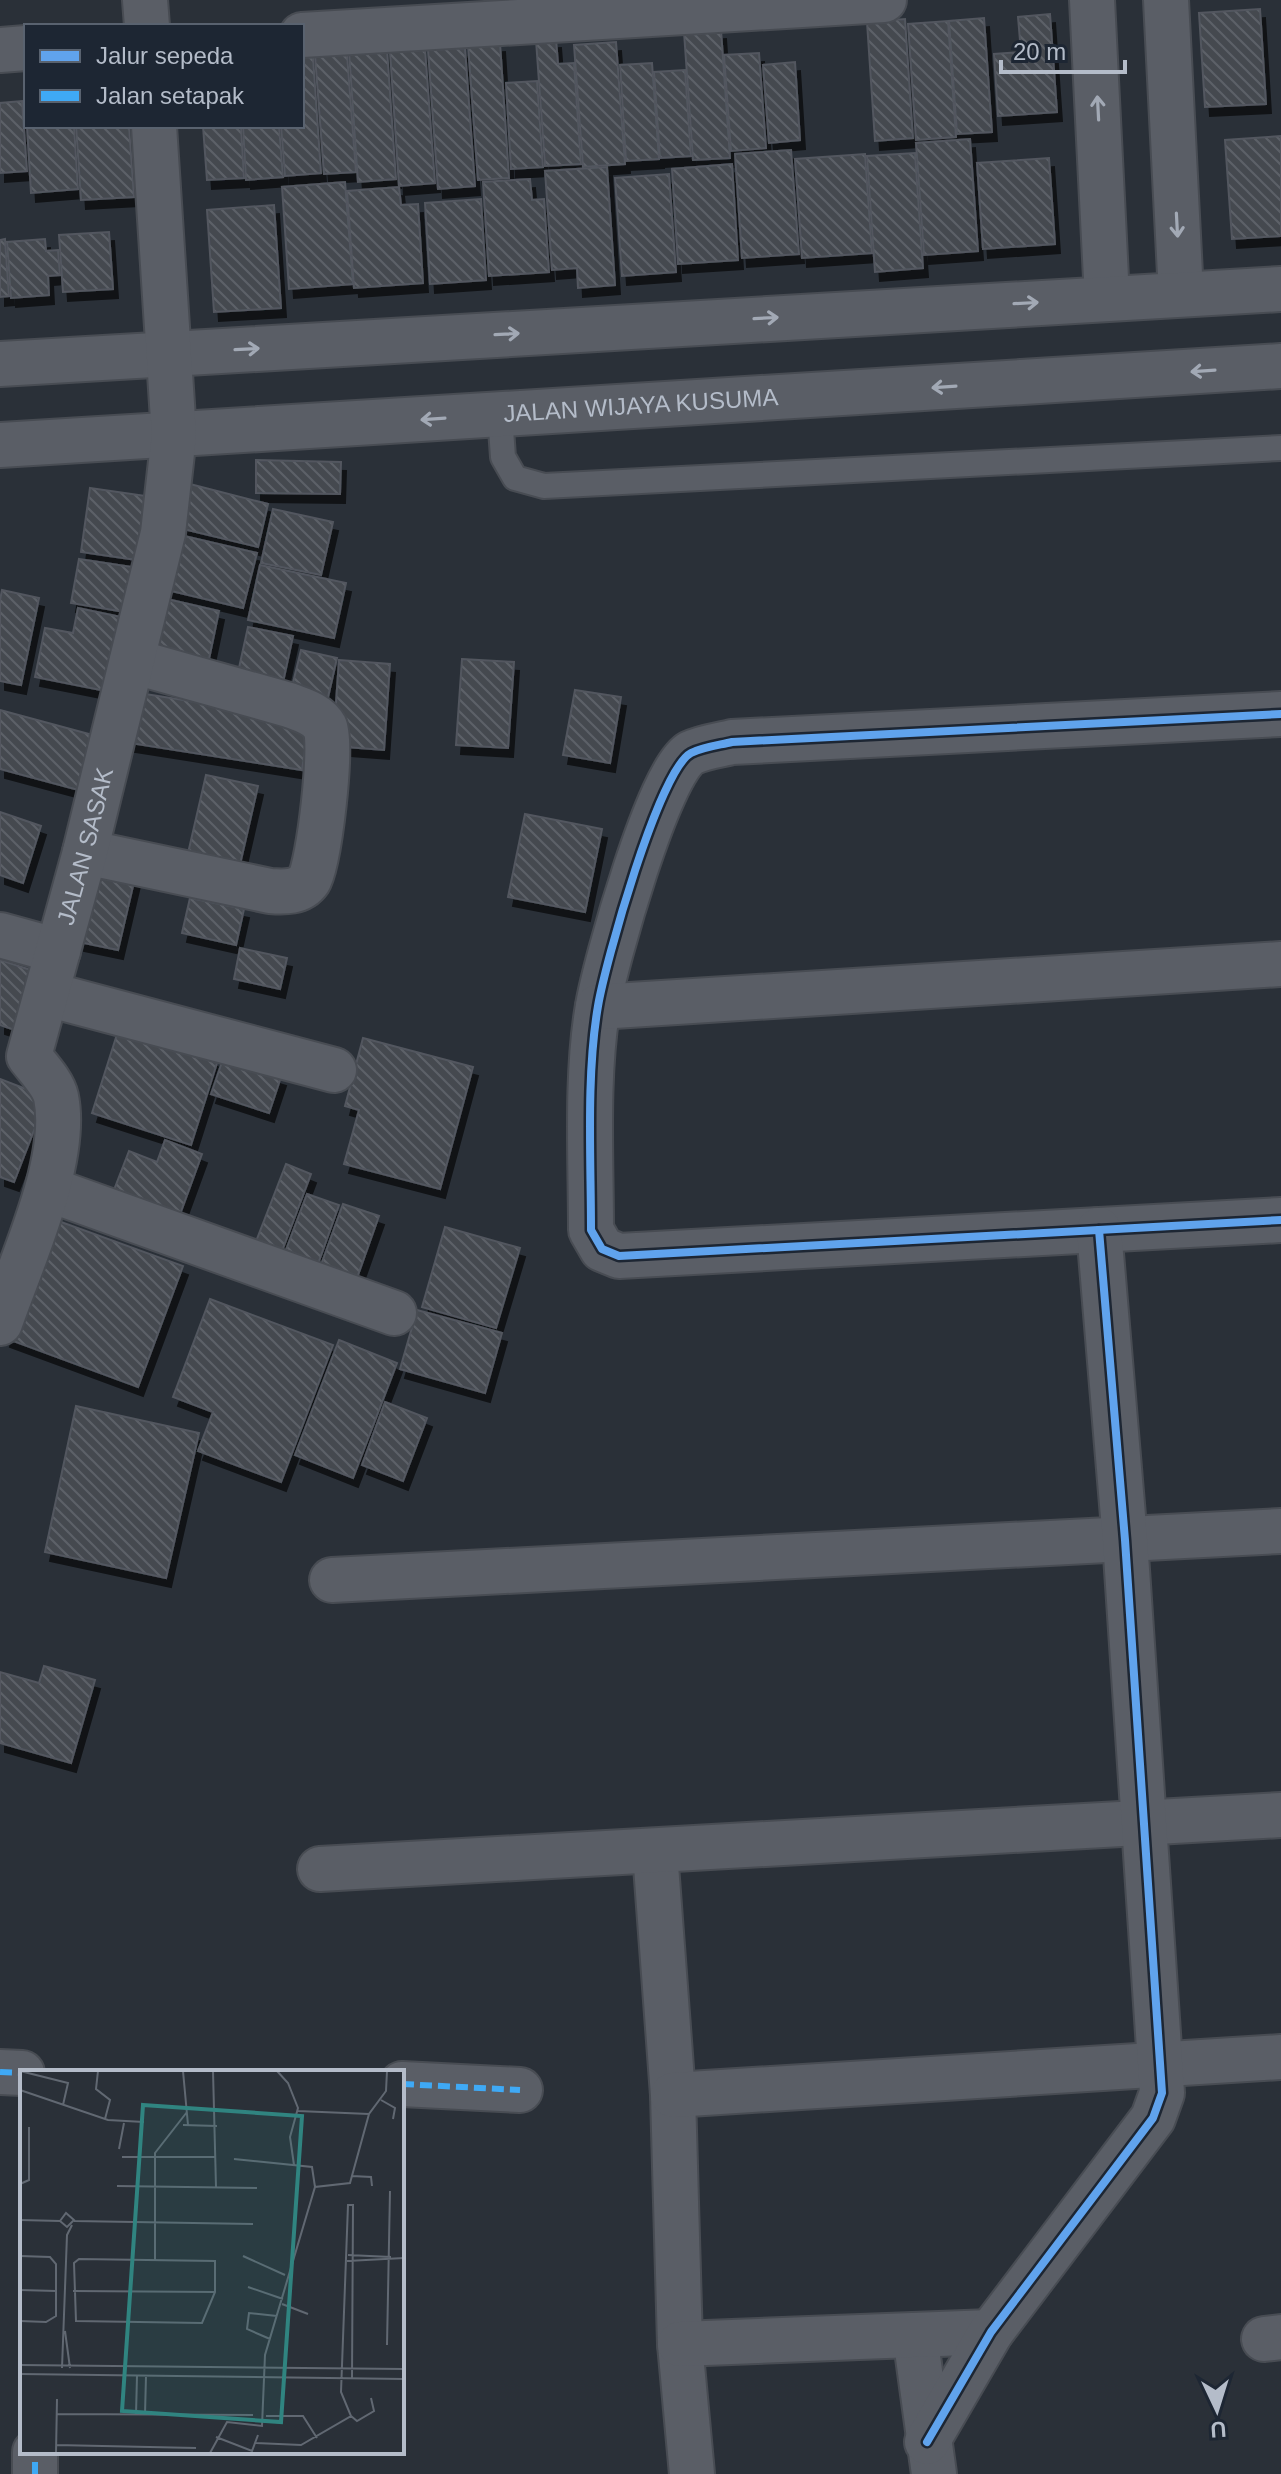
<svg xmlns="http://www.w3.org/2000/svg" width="1281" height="2474" font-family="Helvetica,sans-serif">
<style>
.building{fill:url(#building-back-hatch);stroke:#52575f;stroke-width:2;filter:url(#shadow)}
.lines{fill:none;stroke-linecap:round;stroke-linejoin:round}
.lane-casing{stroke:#484c53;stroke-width:28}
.street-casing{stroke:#484c53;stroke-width:48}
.lane{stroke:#5a5e66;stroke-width:24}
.street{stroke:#5a5e66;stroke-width:44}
.quiet{stroke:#3fa9f5;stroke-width:6;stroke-dasharray:12 6;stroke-linecap:butt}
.cycleway-casing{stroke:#1d2633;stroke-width:13}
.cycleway{stroke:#60a3ed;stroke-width:8}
.oneway{stroke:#a2a9b5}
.labels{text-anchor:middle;stroke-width:6;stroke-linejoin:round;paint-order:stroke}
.street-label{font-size:24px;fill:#b4bcc9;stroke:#1d2633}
.inset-road{fill:none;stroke:#616872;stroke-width:2}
.view{fill:#308480;fill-opacity:0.15;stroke:#308480;stroke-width:4}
.inset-edge{fill:none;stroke:#b4bcc9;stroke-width:4}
</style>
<defs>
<pattern id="building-back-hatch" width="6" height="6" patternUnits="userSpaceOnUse" patternTransform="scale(2)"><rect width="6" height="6" fill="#444950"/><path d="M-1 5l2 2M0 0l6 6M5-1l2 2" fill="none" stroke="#5d6168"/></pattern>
<filter id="shadow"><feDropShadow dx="5" dy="9" stdDeviation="0" flood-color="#0009"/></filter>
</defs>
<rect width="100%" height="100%" fill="#2a3038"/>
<!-- building -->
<g class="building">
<path d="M1260,9L1266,104L1205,107L1199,13Z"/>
<path d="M1050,14L1057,112L998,116L994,54L1021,52L1018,17Z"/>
<path d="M984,18L992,132L957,134L949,21Z"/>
<path d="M905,19L913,138L875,141L867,22Z"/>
<path d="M948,21L956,137L916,140L908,24Z"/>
<path d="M721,30L730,158L693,160L684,32Z"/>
<path d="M556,39L558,64L574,63L581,164L545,166L536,40Z"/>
<path d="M616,42L625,164L583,167L574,45Z"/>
<path d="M500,43L509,178L478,180L468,45Z"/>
<path d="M465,48L475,186L438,189L428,50Z"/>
<path d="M387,49L396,179L358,182L349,52Z"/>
<path d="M425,49L435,183L399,186L390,52Z"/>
<path d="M759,53L766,148L731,151L724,55Z"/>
<path d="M347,54L356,172L324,174L315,56Z"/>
<path d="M313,57L321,173L285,176L281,126H302V58Z"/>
<path d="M795,62L800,140L769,143L763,65Z"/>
<path d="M652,63L659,159L626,161L620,65Z"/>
<path d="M685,70L691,156L660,158L654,72Z"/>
<path d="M537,81L543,167L511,169L506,83Z"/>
<path d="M22,101L27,171L0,173V103Z"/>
<path d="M27,126H74L78,189L31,193Z"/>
<path d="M76,126H129L134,197L81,200Z"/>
<path d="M203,126H241L244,178L207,180Z"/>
<path d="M243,126H279L283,177L246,180Z"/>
<path d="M1281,136V236L1232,239L1225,140Z"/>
<path d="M970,139L978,251L924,255L916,143Z"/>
<path d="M791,150L799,254L742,258L735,154Z"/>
<path d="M915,153L923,268L875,272L867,156Z"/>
<path d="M865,154L872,253L802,258L795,159Z"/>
<path d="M1049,158L1055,244L983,249L977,163Z"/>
<path d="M732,164L738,260L678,264L672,169Z"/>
<path d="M607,167L615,285L578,288L577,268L552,270L545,171Z"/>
<path d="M669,174L676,272L622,276L615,178Z"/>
<path d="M530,179L532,200L544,199L549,272L489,276L483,182Z"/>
<path d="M345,182L353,284L289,289L282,187Z"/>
<path d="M399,187L401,205L418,204L423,283L354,288L347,191Z"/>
<path d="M481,199L486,280L430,284L425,203Z"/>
<path d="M274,205L281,308L214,312L207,210Z"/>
<path d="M109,232L113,289L63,292L59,235Z"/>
<path d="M5,239L9,296L0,297V240Z"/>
<path d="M45,239L46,251L58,250L60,275L48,276L49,295L11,298L7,242Z"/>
<path d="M256,460L341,462L340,494L256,493Z"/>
<path d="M186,483L268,504L258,547L175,527Z"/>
<path d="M90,488L153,497L144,561L81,552Z"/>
<path d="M273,509L333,522L321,575L261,563Z"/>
<path d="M180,535L257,553L243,608L167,590Z"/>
<path d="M79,559L139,568L131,613L71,603Z"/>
<path d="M260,565L346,583L334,638L248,620Z"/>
<path d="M2,590L39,598L21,685L0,681V600Z"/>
<path d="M167,599L219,611L209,659L157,647Z"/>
<path d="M78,608L126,618L111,692L35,677L45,628L73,633Z"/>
<path d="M248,627L293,636L280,696L235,686Z"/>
<path d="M301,650L337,658L326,706L289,699Z"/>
<path d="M462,659L514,662L508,748L456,745Z"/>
<path d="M339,660L390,664L384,750L333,746Z"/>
<path d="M575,690L621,697L610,763L563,755Z"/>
<path d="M139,693L310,720L302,770L130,743Z"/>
<path d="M0,710L100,737L86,792L0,769Z"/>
<path d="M206,775L258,786L238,873L186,862Z"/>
<path d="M0,812L41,826L23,883L0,875Z"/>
<path d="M525,814L602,829L585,912L508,897Z"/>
<path d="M97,860L137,869L118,950L79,942Z"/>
<path d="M190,898L244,909L236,945L182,933Z"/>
<path d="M240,948L287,958L280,989L234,979Z"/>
<path d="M0,960L40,973L21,1032L0,1025Z"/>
<path d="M119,1028L218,1060L191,1145L92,1113Z"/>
<path d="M363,1038L473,1067L440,1189L344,1164L359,1110L345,1106Z"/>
<path d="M223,1059L281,1077L269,1113L211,1094Z"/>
<path d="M0,1079L47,1097L14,1182L0,1177Z"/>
<path d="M165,1140L202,1154L175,1228L109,1203L129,1151L157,1162Z"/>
<path d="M286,1164L311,1174L276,1267L250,1257Z"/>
<path d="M307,1194L339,1205L313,1278L280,1266Z"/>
<path d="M343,1204L379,1216L352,1292L316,1279Z"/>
<path d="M50,1218L183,1266L138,1387L5,1338Z"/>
<path d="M445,1227L520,1248L496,1328L422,1307Z"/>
<path d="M210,1299L333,1345L281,1482L198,1451L213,1412L173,1397Z"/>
<path d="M417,1310L502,1333L485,1393L400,1369Z"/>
<path d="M339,1340L397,1363L353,1478L295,1455Z"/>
<path d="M385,1402L427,1418L403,1481L362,1465Z"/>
<path d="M76,1406L199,1433L166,1578L45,1552Z"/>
<path d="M44,1666L95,1680L71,1763L0,1743V1672L39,1683Z"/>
</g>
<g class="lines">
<defs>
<path id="lane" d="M500,415L503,457L515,478L544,486L1281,448"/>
<g id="street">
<path d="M145,0L147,26"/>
<path d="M1092,0L1107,298"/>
<path d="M1166,0L1181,294"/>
<path d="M302,35L884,0"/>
<path d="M0,50L26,48"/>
<path d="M0,364L1281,289"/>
<path id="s1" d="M0,445L1281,366"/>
<path d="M1281,714L732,742C720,745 703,747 691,753C659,770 605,964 598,1006C586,1075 591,1159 591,1230L602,1249L619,1256L1281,1220"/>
<path d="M85,852L270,891C284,892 300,893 309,880C319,865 333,743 325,727C318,714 302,710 289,705L132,661"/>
<path d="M0,935L58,951"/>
<path d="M47,994L334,1070"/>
<path d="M598,1007L1281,964"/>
<path d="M48,1189L394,1313"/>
<path id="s2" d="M0,1323C21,1262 69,1160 56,1097C53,1083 37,1067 29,1056L85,852L163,533L174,435L154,126"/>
<path d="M332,1580L1281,1531"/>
<path d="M655,1852L673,2095L680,2344L692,2474"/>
<path d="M320,1869L1281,1815"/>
<path d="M0,2072L22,2073"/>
<path d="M402,2084L520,2090"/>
<path d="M673,2095L1281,2057"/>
<path d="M915,2335L934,2474"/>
<path d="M1264,2339L1281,2337"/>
<path d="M680,2344L991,2332"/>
<path d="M927,2442L991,2332L1153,2118L1162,2093L1125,1540L1099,1230"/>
<path d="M35,2474V2452"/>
</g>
</defs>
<!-- lane casing -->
<use href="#lane" class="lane-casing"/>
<!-- street casing -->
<use href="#street" class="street-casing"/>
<!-- lane -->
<use href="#lane" class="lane"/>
<!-- street -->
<use href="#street" class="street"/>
<!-- quiet -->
<g class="quiet">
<path d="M0,2072L22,2073"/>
<path d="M402,2084L520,2090"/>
<path d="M35,2474V2452"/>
</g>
<defs>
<g id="cycleway">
<path d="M1281,714L732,742C720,745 703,747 691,753C659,770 605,964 598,1006C586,1075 591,1159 591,1230L602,1249L619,1256L1281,1220"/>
<path d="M927,2442L991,2332L1153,2118L1162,2093L1125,1540L1099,1230"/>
</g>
</defs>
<!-- cycleway casing -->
<use href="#cycleway" class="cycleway-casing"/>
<!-- cycleway -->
<use href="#cycleway" class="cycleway"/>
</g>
<!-- one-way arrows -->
<defs><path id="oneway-shaft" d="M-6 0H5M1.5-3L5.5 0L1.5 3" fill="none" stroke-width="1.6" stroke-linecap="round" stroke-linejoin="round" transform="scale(2)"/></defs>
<g class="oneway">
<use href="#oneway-shaft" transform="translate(1098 108) rotate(-93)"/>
<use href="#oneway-shaft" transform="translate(1177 225) rotate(87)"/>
<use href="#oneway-shaft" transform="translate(1026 303) rotate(-3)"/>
<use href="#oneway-shaft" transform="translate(766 318) rotate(-3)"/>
<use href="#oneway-shaft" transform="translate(507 334) rotate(-3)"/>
<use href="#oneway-shaft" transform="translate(247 349) rotate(-3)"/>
<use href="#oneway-shaft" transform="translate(1203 371) rotate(176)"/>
<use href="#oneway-shaft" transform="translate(944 387) rotate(176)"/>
<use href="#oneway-shaft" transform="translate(433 419) rotate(176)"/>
</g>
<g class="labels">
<!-- street labels -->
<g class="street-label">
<text dy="8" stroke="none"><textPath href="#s1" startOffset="642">JALAN WIJAYA KUSUMA</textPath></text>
<text dy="8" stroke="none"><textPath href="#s2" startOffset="502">JALAN SASAK</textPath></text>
</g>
</g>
<!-- overview -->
<g transform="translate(20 2070)">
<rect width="384" height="384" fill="#2a3038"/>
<path class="inset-road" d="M0,1L48,13L43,35M78,1L76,19L90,30L85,49M163,1L168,55M193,1L196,117M257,1L268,13L278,38L270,67L274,95M0,20L88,50L124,52M361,30L375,38L373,49M278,41L349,44M163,55L197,56M99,79L104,53M102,87H195M214,89L292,97L295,117M332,106L351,107L352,116M0,114L9,110V57M97,116L237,118M0,150L40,151L47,157L54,150L46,143L40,151M54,151L233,154M328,185L371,187M0,186L30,187L36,194V246L26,252L0,251M223,186L265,205M59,189L195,191V222L182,253L56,251L54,193ZM135,191V83L167,42M327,191L384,188M228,217L263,229M0,220L36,221M53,221L195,222M262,234L288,244M45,261L50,298M250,269L227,259L229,243L257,246M367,275L370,121M0,295L384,299M42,298L47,165L52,155M0,304L384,309M37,344L233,345M116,344L117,306M125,344L126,306M246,346H283L297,368M331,346L337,351L354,341L351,328M0,352V383M196,367L232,381L238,365M236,373L281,375L331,346L321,322L328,135H333L332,308M36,375L176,378M36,383L37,329M190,383L207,352L242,356L245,285L295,117L330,113L349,44L366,21L367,1"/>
<path class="view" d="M123,35L282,46L261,352L102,341Z"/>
<rect width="384" height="384" class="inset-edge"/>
</g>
<!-- legend -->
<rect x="24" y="24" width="280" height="104" fill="#1d2633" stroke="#59626f" stroke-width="2"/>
<rect x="40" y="50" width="40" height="12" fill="#60a3ed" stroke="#59626f" stroke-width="2"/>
<text x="96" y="64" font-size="24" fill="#b4bcc9">Jalur sepeda</text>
<rect x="40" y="90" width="40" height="12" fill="#3fa9f5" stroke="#59626f" stroke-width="2"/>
<text x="96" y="104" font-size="24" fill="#b4bcc9">Jalan setapak</text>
<!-- north arrow -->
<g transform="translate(1217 2410) rotate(176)" stroke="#1d2633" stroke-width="6" paint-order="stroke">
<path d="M0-6L14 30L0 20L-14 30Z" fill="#b4bcc9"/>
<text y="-12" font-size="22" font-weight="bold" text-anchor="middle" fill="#b4bcc9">U</text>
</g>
<!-- scale -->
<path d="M1001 60v12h124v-12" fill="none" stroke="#b4bcc9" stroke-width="4"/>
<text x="1013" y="60" font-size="24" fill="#b4bcc9" stroke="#1d2633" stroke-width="6" paint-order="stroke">20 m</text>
</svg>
